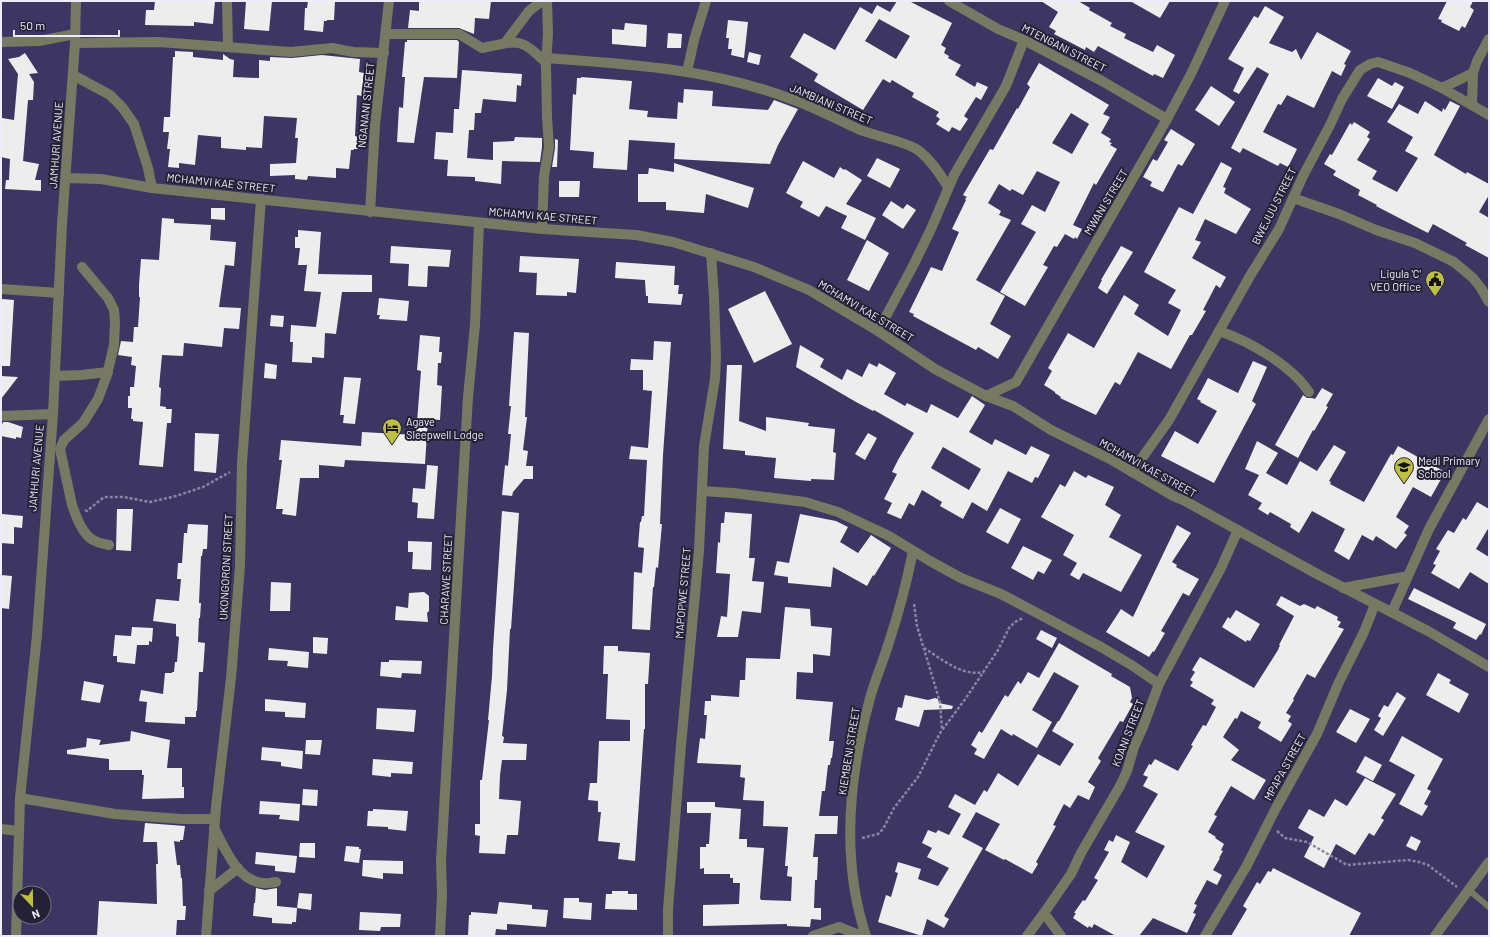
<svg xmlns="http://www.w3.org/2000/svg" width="1490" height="937" font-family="Barlow,sans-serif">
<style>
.building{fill:#ededed;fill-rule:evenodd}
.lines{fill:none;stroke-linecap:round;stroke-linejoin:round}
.path{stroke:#8985a5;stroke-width:2.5;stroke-dasharray:3 2;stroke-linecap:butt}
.service{stroke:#787962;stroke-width:6}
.minor{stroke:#787962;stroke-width:10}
.tertiary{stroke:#787962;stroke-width:10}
.labels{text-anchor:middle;stroke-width:4;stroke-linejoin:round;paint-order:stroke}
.street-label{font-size:11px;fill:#eeecfd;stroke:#242135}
.poi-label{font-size:11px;fill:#eeecfd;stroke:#242135;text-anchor:start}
</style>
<rect width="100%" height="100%" fill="#3d3662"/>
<!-- building -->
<g class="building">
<path d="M155,1H215L213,24L194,22V26L145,25L146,10H154Z"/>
<path d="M246,1H272L269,31L244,29Z"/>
<path d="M308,1H335L334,20H327V21H324L323,32L304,30L305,8H307Z"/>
<path d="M419,1H491L489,19L475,18L474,34L459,28H408L410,10L419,11Z"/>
<path d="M897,1H909L952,23L941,45L946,48L944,53L949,56L948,58L961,65L955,75L975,87L977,82L988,87L981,100L976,97L964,116L968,119L960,131L952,127L949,132L936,124L940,119L936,116L939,112L912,97L914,93L892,80L890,83L883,79L863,110L814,81L818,74L790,57L804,33L835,50L860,7L872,14L877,5L890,12ZM879,19L910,36L896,59L865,41Z"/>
<path d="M1041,1H1078L1090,8L1089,10L1112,23L1110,26L1126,34L1124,38L1153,52L1157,45L1175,55L1163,78L1154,74L1153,76L1098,46L1094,52L1086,47L1085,50L1054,34L1056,31L1049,27L1058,12Z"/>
<path d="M1130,1H1170L1160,18Z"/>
<path d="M1447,1H1473L1470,7L1474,10L1465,28L1462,26L1459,31L1441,22L1442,20L1438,19Z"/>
<path d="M1265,6L1284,17L1269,43L1292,52L1296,49L1301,60L1317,32L1351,51L1344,64L1346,65L1341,76L1332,71L1314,108L1287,95L1281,105L1278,104L1263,132L1297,149L1288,167L1280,163L1278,166L1243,148L1240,153L1231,148L1269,74L1257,67L1239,94L1233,91L1244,68L1228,59L1254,16L1258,18Z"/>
<path d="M728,20L748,22L744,58L731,55L732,49H728L729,38H726Z"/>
<path d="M625,23L647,25L646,47L612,44V29L624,30Z"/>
<path d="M668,33L682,34L681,48H667Z"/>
<path d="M407,40H457L459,42L457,78L424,77L414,143L397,142L399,107L403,108L405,77H402L405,42H407Z"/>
<path d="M175,51L193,52V57L223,60V54L230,59L234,60L233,77L259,78V60L270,61V57L292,58L322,55L360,59L359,72L364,73L362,96L357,95L355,136L359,137L358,149H354L353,150H351L349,169L336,168V178L308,176L307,180L295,179V175L270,176V164L296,163L298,138H295L297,118L264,116L262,148L246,147V150L221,148V137L198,135L195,165L179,163V168L168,167L170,149H167L169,132H163L164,117H170L173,57H175Z"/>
<path d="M749,52L761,55L759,65L747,62Z"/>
<path d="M25,53L38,73L29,74L34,82L33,100H28L23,161L39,164L35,180H41V191L5,189L6,180H9L10,159L1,157L2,118L14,120L18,74L8,59L19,57Z"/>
<path d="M1039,63L1109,105L1103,114L1110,117L1101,133L1111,139L1109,142L1112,143L1110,145L1117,149L1096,185L1094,183L1073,225L1082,229L1077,239L1075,237L1074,239L1065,234L1057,247L1054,246L1043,265L1048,267L1025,306L1000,292L1036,232L1021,224L1032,205L1045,212L1060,182L1037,171L1023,195L1012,189L1010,191L999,184L988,203L1001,211L999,215L1011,220L976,280L1005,296L990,324L1011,336L998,359L978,347L976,350L913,316L914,314L909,312L931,267L942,271L959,232L952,229L966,200L965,199L967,197L963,195L990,149L993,150L1017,108L1018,109L1030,87L1027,84ZM1071,113L1089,124L1072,154L1052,143Z"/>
<path d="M462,70L522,74L521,86L517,85L516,102L483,99L481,113H475L474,130H469L467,158L493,160V142L514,141L515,137L542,138V147L540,162L502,161L501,184L475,181V177L447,176L448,160L434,159L436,132L453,133L454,109H459Z"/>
<path d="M581,77L632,81L629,109L648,111L647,117L677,119L678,102L683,103L684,89L713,91L712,106L768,110L774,100L798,109L778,145L770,164L674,159L675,143L629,140L627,170L593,168L594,152L570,150L573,94L576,95L577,78H581Z"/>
<path d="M1378,78L1392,86L1395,82L1404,87L1392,109L1367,96Z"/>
<path d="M1211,86L1235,102L1219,126L1195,110Z"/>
<path d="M1425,101L1442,112L1443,108L1445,110L1450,101L1460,106L1434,155L1466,174L1467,172L1489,184V195L1479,212L1489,218V258L1465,245L1467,243L1433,224L1428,233L1376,206L1377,205L1358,195L1360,190L1333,175L1336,171L1324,164L1330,154L1332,155L1350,123L1352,125L1354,122L1370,132L1367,137L1370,139L1357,160L1377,171L1372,179L1397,192L1418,158L1405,151L1413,137L1387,122L1399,104L1418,114Z"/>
<path d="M1171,129L1195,144L1182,166L1178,164L1163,192L1150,186L1152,182L1143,177L1153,159L1157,161L1168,142L1164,140Z"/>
<path d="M555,139L558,140L557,167H552L555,148Z"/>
<path d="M877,158L900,169L890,188L867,176Z"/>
<path d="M803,161L834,178L840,167L844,170L845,169L862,180L846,204L876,218L865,240L841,228L847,216L826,206L819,217L800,207L803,202L786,193Z"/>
<path d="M1221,162L1232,168L1223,187L1226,188L1224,193L1251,209L1236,234L1205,219L1195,240L1201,242L1192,258L1226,277L1220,288L1216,285L1203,310L1206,311L1192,335H1190L1171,369L1138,352L1120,385L1115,382L1096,415L1060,398L1061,397L1055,393V392L1044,385L1052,371L1048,368L1068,333L1094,348L1124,295L1139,305L1134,314L1168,336L1181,310L1168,303L1176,290L1144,272L1179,207L1193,214Z"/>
<path d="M674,163L754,188L748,208L706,194L704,213L666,210V202H638V174H648L649,168L674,172Z"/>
<path d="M559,181H580L579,197H559Z"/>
<path d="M891,201L903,209L907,204L916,210L903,229L882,215Z"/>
<path d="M211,208H225V220L211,219Z"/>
<path d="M162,218L174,219V223L211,225L210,240L236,242L234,266L225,265L219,307L241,308L239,329L224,328L222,347L184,343L183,356L162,355L159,387L161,388L160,406L166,407V409H172L171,423H167L163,467L139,465L143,422L133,421V419H131L132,408H128V396H130V387H134L136,366L131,365L132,357L118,355L121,341L133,342L134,327H138L140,297H139V285L141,259L159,260Z"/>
<path d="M298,230L321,232L318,274L372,275V292H342L336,334L325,333L324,358L312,357V363L292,362L293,342H290L291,325L316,327L321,292L304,291L307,265H298L300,248H295V237H298Z"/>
<path d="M867,240L889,253L869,291L847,280Z"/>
<path d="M391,246L451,250L449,267L428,266L427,287L408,286L409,264L390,263Z"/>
<path d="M1121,246L1133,252L1107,294L1098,288L1102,280H1101Z"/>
<path d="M520,256L579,259L576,293L567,292V296L536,295L537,273L519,272Z"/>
<path d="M616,262L675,266L674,285H679L678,294H683L681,305L648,303V296H646L645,280L615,278Z"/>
<path d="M765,291L792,344L754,363L728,309Z"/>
<path d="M379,298L409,301L407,321L379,319L380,315H377Z"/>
<path d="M2,299L14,300L10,366H1Z"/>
<path d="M271,315L284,316L283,327L270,326Z"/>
<path d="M514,332L529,333L525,417H527L523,450L528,451L526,466H533V479H524L513,492L512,496L502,495L505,465L508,466L511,434H508L511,406H509Z"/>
<path d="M420,335L440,337L439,352H442L441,363H438L437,385L442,386L440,420L428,419L425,464L345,460L344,467L319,465V478H300L296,516L282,514L283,509H276L282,460H279L281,440L361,446L362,432L416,435L421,371L417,370Z"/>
<path d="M654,341L671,342L663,455L660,524H662L658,568L656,567L654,587H653L650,630L632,629L634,572L642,573L644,548L638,547L640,522H641L642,516H644L647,460L629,459L631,446L648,448L652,391L643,390V370H630L631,359L653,360Z"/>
<path d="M800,345L824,359L820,367L842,380L847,369L862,377L869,363L877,367L879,363L896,373L884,394L905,406L907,403L927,413L931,404L958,418L972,396L985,405L969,432L992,445L995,439L1026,455L1031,446L1050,455L1038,478L1035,477L1032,483L1008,471L987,511L972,502L963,519L940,506L942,502L922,490L914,506L909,503L901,519L887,513L892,503L884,499L897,474L892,472L898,460L914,433L874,410L873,411L856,402L796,367ZM943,447L981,469L969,490L931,468Z"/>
<path d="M1253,361L1267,367L1252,401L1256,404L1214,483L1161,456L1175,431L1198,444L1217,411L1200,402L1201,401L1197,399L1208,378L1238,393Z"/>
<path d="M265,363L277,365L276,379L264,378Z"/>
<path d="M727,365H742L739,421L766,431V417L809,423L808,426L835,429L833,452L836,453L834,480L811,479V481L774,478L776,458L745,455V451L723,449Z"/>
<path d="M1,376L18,377L1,399Z"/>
<path d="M344,377L361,378L355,424L343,423L344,415H340Z"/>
<path d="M1322,388L1333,394L1326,406L1328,407L1314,431L1313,430L1298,458L1275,445L1303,395L1307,398H1312L1315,399Z"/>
<path d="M3,422H8L23,427L21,438L16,437V439L1,436V428Z"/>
<path d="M195,433L219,434L216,473L194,471Z"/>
<path d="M868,433L877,438L865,460L855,454Z"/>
<path d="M1257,441L1278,453L1266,473L1287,485L1300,461L1317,471L1334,445L1346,452L1329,481L1331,482L1330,484L1364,502L1391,454L1393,455L1398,446L1445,472L1431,497L1413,487L1396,517L1409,526L1404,533L1407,535L1396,549L1376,536L1373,541L1362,535L1349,560L1334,551L1345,529L1312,511L1299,533L1290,527L1291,524L1270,512L1268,515L1258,509L1262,503L1248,495L1259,475L1245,469Z"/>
<path d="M427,465L438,466L434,519L417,518L418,503L412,502L413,488L425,489Z"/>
<path d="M1074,471L1086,478L1088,475L1114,487L1105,505L1121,515L1109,537L1142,555L1121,592L1083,573L1079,580L1070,575L1077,563L1063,555L1074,535L1041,517L1060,484L1065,487Z"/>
<path d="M1477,502L1489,509V527L1476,549L1489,557V584L1470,572L1459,589L1431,573L1436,565L1433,564L1440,551L1436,549L1448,530L1454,533L1463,518L1466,520Z"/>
<path d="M1000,508L1021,519L1008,544L986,532Z"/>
<path d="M117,509H133L131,551L116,550Z"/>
<path d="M502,511L519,513L511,629H510L507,690L502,736L504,737L503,743L527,744L526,760H502L500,775L499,799L521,801L518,835H507L505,854L479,853L480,836L475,835V824H480V780H482L489,720H488L492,676L493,649Z"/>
<path d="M725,512L752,514L749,558H755L752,581L764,582L761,613L742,611L738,637H717L721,616L727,617L730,574L716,573L718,542L720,543L721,523H724Z"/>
<path d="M2,514L23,516L22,528L14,527V544L1,543Z"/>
<path d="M800,514L836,521L848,527L840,542L858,553L871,535L891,548L874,576L873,575L867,586L833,567L831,587L788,583V577L774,575L777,561L789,563Z"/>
<path d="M188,524L208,525L207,549H203L202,556H201L199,603H201L200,618H199L198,642L205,643L203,672H199L197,711H196V717H185V724L145,722L147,702L139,701L141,690L163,694L165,673H172V672H174L175,662H177L179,637L176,636V624L153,621L156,599L179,601L181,579H177L178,563H182L184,533H187Z"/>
<path d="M1177,525L1191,533L1172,562L1177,565L1176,567L1199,579L1189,596L1183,593L1161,631L1165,633L1154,652L1153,651L1149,657L1106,632L1121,609L1133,617Z"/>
<path d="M408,541L432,542L431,570L412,569L413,552H408Z"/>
<path d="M1023,546L1052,560L1044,574L1038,571L1033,580L1011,568Z"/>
<path d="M1,575L12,576L9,609L1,608Z"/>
<path d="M271,582L291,583L290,611H270Z"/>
<path d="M1414,588L1486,624L1481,635L1480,634L1476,640L1453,628L1456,623L1455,622L1408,599Z"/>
<path d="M424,592L429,596V611L427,613L428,622L395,620L396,606L408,608L409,593Z"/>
<path d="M1281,596L1300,606L1304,604L1315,609L1317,606L1338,617L1337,620L1341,622L1338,627L1344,629L1315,678L1307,674L1293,699L1294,700L1286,713L1291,716L1288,721L1292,724L1281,742L1258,728L1261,722L1241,711L1237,719L1235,718L1223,737L1239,750L1231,760L1266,780L1254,800L1231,786L1214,815L1217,816L1208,832L1216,837L1215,838L1224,844L1221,850L1223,851L1219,858H1220L1213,870L1222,875L1217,885L1207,880L1194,904L1197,905L1193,913L1196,914L1187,933L1153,918L1139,936H1116L1094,924L1092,928L1089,926L1088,928L1073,918L1076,913H1074L1083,900L1085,901L1098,880L1094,878L1109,852L1104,850L1109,840L1113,842L1116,835L1130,842L1121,862L1147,878L1165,846L1135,832L1158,794L1143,786L1148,777L1143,775L1149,764L1151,765L1155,759L1178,771L1193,746L1191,745L1203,725L1206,726L1216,707L1211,704L1214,700L1190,686L1193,682L1190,680L1195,672L1192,670L1200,657L1254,688L1278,650L1280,645H1279L1294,616L1276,605Z"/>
<path d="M785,607L810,609L811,626L832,628L830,656L813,654V673L797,672L796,699L833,702L829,741H834L832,758H831L830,765H828L825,791H822L819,816H838L837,834H815L813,857H818L817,880H815L814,908H821V920L811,919L810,927L787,926V924L703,926V905L739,904L740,883H733V878H730V874H704V868L700,869V847H706V844H709L711,813H687V802H715V807L741,809L739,839H747V847L764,848L760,898L761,900L791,901L792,877L787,876L788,866H785L788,827L763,826L764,801L743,800L745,778L740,777L741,765L697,763L700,738L705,739L707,715H704L705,701H711V695L739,697L740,680H745L746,658L780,659Z"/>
<path d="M1236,610L1260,624L1250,641L1247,640L1246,642L1222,627L1228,617L1230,619Z"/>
<path d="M132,627L153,628L152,642L149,641V645H137L135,664L117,662V656H113L115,635L131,636Z"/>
<path d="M1041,630L1057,638L1052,648L1036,639Z"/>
<path d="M313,637L328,638L327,654L313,653Z"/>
<path d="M1059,643L1112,674L1111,676L1130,687L1132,698L1130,702L1133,704L1123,722L1120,721L1098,758L1101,761L1088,782L1095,787L1089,800L1078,795L1070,808L1064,804L1053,825L1056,826L1036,862L1038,864L1032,874L1005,859L1004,860L985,850L1000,824L976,812L962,837L983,848L944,916L949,919L944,928L927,919L922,936L878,922L886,895L891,897L898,873L895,872L898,862L921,869L918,879L938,886L949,868L927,857L932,848L922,843L928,830L936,833L938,830L949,835L961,814L948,807L955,794L975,805L984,790L987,792L998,773L1018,786L1038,754L1060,766L1074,744L1052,731L1058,721H1059L1079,686L1054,672L1032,710L1052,722L1037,748L1013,734L1012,736L1001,729L984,759L974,754L977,749L971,745L979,731L982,733L1005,695L1008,697L1018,681L1021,684L1028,672L1039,678Z"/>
<path d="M604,646H618V651L650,653L648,684H645V729H644L635,861L618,859L620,843L598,841L601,812H598V801L588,800L590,783H597L599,741H630V720L606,719L608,674H603Z"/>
<path d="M269,648L309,652L308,668L287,666L288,661L268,660Z"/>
<path d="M389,660L422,661L421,674L402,673L401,678L380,676L381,662H389Z"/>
<path d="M1438,673L1451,680L1449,683L1469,694L1459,713L1426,695Z"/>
<path d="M84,681L104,685L100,703L81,700Z"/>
<path d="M1397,692L1406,698L1383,736L1374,730L1381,718L1378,716L1384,705L1388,707Z"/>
<path d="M905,695L928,700L935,698L938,699L939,703L953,706L952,709L924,710L919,727L895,720L898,707L902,708Z"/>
<path d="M265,699L306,703L305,718L285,717V712L265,711Z"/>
<path d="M377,708L416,710L414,732L376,729Z"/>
<path d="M1350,709L1370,719L1356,743L1336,732Z"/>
<path d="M131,731L170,740L167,768H182V787H184V798L142,799L144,775H142V770H109V759L67,754V750L86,747L87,738L101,740L99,745L130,741Z"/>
<path d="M1402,736L1443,759L1427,789L1431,791L1424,804L1428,806L1422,816L1399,804L1415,775L1389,761Z"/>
<path d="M306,740H322L320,755L305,754Z"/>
<path d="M262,747L303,751L302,769L281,766V762L261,760Z"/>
<path d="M1365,756L1382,765L1373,781L1356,772Z"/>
<path d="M373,759L413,762L412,774L391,773V777L372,775Z"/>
<path d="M1365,778L1396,794L1381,818L1384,820L1374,836L1369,833L1355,855L1336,844L1324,868L1304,857L1314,837L1298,828L1309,809L1324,817L1335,799L1347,806Z"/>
<path d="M303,789L318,790L317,806L302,805Z"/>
<path d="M260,801L300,804L299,821L279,819L280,815L259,814Z"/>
<path d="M373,809L408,811L406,831L388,829V827L367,826L368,811H373Z"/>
<path d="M145,823L185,826L183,840H180V842L174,841L177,865H180L181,878H182L183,906H186L185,920H177L176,936H97L99,901L157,904L156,864H158L157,842H143Z"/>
<path d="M1411,836L1421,841L1416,851L1406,846Z"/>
<path d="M300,843H315V858L299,857Z"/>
<path d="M346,846L359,847V849H361L359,863L344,861Z"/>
<path d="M256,852L297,856L295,873L275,871V866L255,864Z"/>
<path d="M363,860L403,861V874L383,873V879L362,876Z"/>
<path d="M1273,868L1361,913L1349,936H1231L1247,909L1243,906L1257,882L1260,884L1268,871L1271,872Z"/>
<path d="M256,888L265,890L277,888V906L297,908L299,893L312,894L311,910L297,908L296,922H292V924L272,923V918L253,916L254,903H255Z"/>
<path d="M612,891H628V894H637V910L605,909L606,894H612Z"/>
<path d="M564,898H579V902L592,903L591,920L563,918Z"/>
<path d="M499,902L532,905V909L548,910L546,927L507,924V930L496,929L495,936H468L469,915H471V912L497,914Z"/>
<path d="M360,912L401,914L400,927H381L380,931L359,930Z"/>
</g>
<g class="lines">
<!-- path -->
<g class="path">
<path d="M85,510L87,511L104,497H124L150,502L176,496L203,487L230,472"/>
<path d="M914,604L917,626L940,702L942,729"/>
<path d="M924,648C942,659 962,677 984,672"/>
<path d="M1277,831L1285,838L1307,842L1347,865L1408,860L1419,862L1428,865L1457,887"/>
<path d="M862,838L878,834L883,829L894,808L918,777L940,733L966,698L998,650L1009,628L1015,622L1023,618"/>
</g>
<!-- service -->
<path class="service" d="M1469,890L1489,907"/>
<!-- minor -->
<g class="minor">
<path d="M227,1L228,47"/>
<path d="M949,1L998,29L1024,40L1102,81L1167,119"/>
<path d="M386,34H459L482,48C516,42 519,35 546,63"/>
<path d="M1,42L39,41L75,34"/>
<path d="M75,43L159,42L291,52L332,48L353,52L384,53"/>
<path d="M505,43L529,11L542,1"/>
<path d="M546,58C629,64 713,69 791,99C814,107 836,119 858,129C874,136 905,141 918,150C931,160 940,174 948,187"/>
<path d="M687,72L694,40L706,1"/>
<path d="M73,75L110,95L122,107L134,124L148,168L152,188"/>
<path d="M1442,88L1473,73"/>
<path d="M1472,105L1473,73L1477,61L1489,39"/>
<path d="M66,178L101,179L152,188L542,229L636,235L673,242L754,267L809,290L878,331L935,369L986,396L1013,406L1051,430L1110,459L1173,496L1185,501L1319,575L1428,631L1489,667"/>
<path d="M1293,198L1339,214L1376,230L1415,243L1454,262L1473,278L1481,288L1489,302"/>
<path d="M370,212L375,125L389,1"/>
<path d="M542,229L544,176L549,147L547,117L546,66L548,33L547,1"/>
<path d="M82,267L108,298L114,310L115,322L114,345L107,375L98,399L83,423L64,440L60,449L72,505C76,516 82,534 93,540C98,543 104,544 109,545"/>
<path d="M1,289L59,293"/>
<path d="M878,331L914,264L931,229L954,175L1006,86L1024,40"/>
<path d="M1219,331C1249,341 1291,365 1309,392"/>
<path d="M55,376L81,375L108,372"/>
<path d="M986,396L1016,382L1167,119L1191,74L1225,1"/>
<path d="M1,416L53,414"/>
<path d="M1132,472L1169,420L1250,276L1279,229L1303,176L1330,125L1342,99L1360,70L1370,64L1378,62L1384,64L1410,73L1442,88L1489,115"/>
<path d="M702,491L733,493L805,502L838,512L889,536L930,561L961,578L1001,594L1101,647L1133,666L1159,684"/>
<path d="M1343,588L1408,576"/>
<path d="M1392,612L1429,529L1489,419"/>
<path d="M20,798L115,814L181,819H215"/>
<path d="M214,828C225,848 237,881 263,883C268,884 272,882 276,882"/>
<path d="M1,829L19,831"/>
<path d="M209,891L238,868"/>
<path d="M1044,913L1061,936"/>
<path d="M206,936L216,807L231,678L240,566L242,463L261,199"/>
<path d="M440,936L442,895L441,861L468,397L475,325L479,223"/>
<path d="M668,936V909L681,745L699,551L704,446L715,379L716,357L714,297L711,253"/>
<path d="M813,936L839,927L861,936"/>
<path d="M866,936C841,861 849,777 869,702C874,682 883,662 889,642C899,612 907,581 913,551"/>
<path d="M1027,936L1044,913L1071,874L1081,853L1120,786L1127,771L1134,747L1143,727L1159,684L1221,568L1238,530"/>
<path d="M1205,936L1246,867L1276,808L1317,734L1339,682L1364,632L1375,604"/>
<path d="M1435,936L1489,862"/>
</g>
<!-- tertiary -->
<path class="tertiary" d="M16,936L20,798L37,635L53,414L62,224L75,43L76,1"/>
</g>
<!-- icons -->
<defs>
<symbol id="civic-pin" viewBox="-11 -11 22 30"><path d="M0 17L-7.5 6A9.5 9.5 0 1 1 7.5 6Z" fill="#bebf42" stroke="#242135"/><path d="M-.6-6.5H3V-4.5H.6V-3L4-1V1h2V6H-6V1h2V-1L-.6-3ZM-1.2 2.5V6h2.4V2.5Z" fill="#111"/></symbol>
<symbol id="hotel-pin" viewBox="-11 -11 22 30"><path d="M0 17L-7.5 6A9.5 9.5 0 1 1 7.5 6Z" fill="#bebf42" stroke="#242135"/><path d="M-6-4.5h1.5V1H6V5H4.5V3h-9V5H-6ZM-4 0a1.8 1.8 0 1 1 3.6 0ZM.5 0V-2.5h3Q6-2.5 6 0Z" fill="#111"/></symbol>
<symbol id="school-pin" viewBox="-11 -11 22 30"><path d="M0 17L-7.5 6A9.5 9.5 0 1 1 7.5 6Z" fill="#bebf42" stroke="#242135"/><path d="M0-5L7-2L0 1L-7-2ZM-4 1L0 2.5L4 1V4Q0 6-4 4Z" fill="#111"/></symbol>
</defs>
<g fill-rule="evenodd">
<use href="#civic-pin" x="1424" y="269" width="22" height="30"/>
<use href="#hotel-pin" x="381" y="417" width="22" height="30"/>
<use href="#school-pin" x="1393" y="456" width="22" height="30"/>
</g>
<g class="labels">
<!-- street labels -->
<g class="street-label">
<text transform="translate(1064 48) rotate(27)" y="4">MTENGANI STREET</text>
<text transform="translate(831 104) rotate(23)" y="4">JAMBIANI STREET</text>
<text transform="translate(366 105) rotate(-84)" y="4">NGANANI STREET</text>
<text transform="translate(56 145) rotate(-86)" y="4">JAMHURI AVENUE</text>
<text transform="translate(221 183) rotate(6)" y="4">MCHAMVI KAE STREET</text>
<text transform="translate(1106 202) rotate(-59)" y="4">MWANI STREET</text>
<text transform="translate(1274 206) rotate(-63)" y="4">BWEJUU STREET</text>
<text transform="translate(543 216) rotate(5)" y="4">MCHAMVI KAE STREET</text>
<text transform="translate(866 311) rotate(31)" y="4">MCHAMVI KAE STREET</text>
<text transform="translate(36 468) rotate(-85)" y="4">JAMHURI AVENUE</text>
<text transform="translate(1148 468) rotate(29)" y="4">MCHAMVI KAE STREET</text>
<text transform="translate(226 567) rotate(-87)" y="4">UKONGORONI STREET</text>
<text transform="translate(446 579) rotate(-87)" y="4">CHARAWE STREET</text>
<text transform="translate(683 593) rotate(-85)" y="4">MAPOPWE STREET</text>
<text transform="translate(1128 733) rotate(-69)" y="4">KOANI STREET</text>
<text transform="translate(849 751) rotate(-81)" y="4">KIEMBENI STREET</text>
<text transform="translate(1285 767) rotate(-61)" y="4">MPAPA STREET</text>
</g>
<!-- poi labels -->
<g class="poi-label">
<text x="1421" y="278" text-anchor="end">Ligula 'C'<tspan x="1421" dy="13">VEO Office</tspan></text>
<text x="406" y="426">Agave<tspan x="406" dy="13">Sleepwell Lodge</tspan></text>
<text x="1418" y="465">Medi Primary<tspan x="1418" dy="13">School</tspan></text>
</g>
</g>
<!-- border -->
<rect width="1490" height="937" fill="none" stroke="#eeecfd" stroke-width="4"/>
<!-- north arrow -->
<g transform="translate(32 905) rotate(158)"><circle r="19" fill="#242135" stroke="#757285"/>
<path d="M0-3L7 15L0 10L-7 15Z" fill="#bebf42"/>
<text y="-6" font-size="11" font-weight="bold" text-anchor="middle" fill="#eeecfd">N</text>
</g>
<!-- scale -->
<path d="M14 30v6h105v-6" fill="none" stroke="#eeecfd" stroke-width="2"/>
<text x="20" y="30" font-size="12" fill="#eeecfd" stroke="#242135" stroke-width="3" paint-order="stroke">50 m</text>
</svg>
